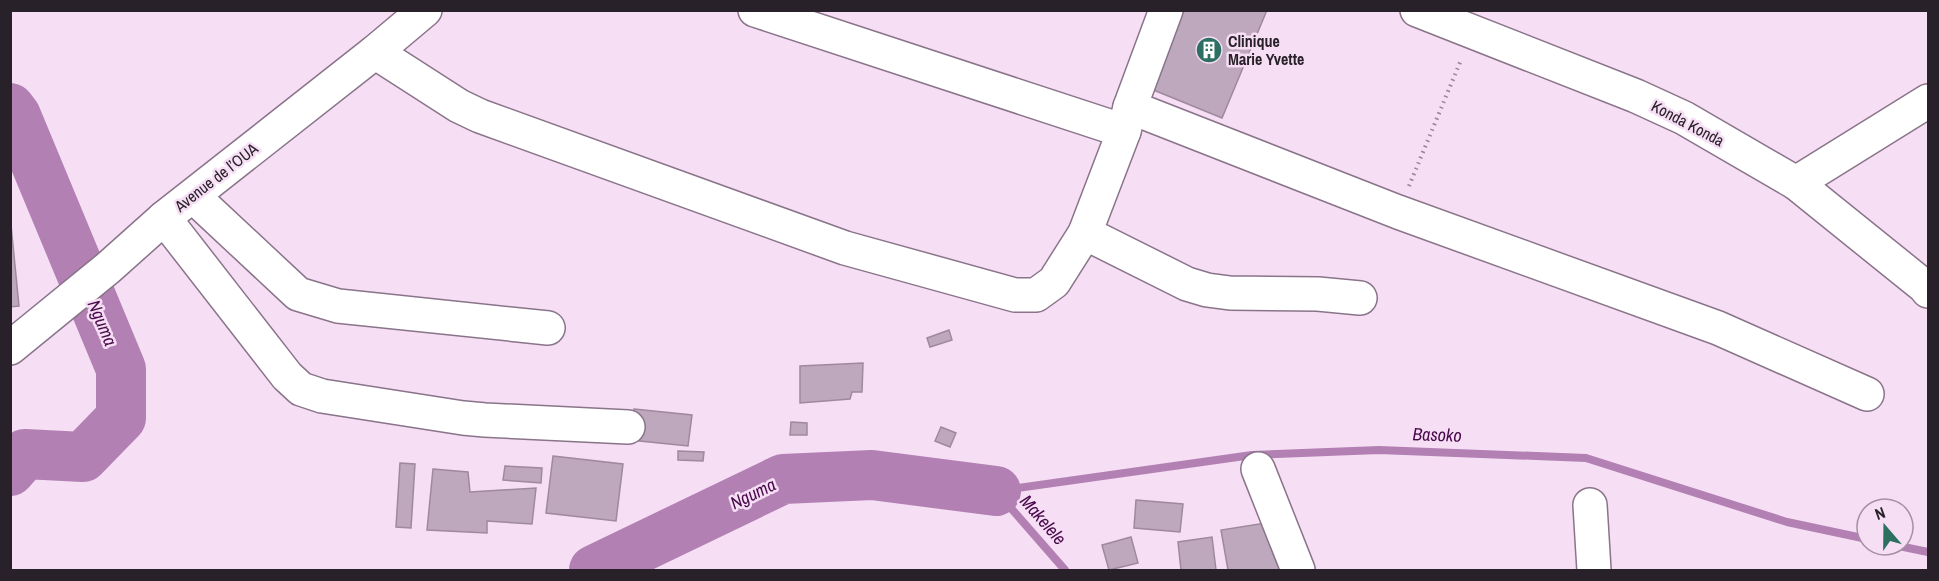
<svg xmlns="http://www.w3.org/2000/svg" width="1939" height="581" font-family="'Archivo Narrow',sans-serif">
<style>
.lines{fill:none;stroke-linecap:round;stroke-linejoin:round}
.stream{stroke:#b280b2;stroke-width:8}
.river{stroke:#b280b2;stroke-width:50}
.building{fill:#bea8bd;stroke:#9f899e;stroke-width:1.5}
.minor-casing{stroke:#897489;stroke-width:36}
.major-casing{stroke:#897489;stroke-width:36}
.path{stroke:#958594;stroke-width:4;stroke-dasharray:1.5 4.5;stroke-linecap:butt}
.minor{stroke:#fff;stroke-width:33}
.major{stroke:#fff;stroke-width:33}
.labels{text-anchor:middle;stroke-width:5;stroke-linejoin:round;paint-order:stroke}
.poi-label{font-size:16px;font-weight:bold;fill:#292129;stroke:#f6def5;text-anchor:start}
.street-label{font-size:16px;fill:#292129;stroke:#f6def5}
.water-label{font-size:18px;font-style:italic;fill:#480a4a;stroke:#f6def5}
</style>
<rect width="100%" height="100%" fill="#f6def5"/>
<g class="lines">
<!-- stream -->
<g class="stream">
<path d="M996,491L1252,455L1379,450L1586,458L1787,522L1867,539"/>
<path d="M996,491L1065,570"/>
<path d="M1894,545L1928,552"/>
</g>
<!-- river -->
<g class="river">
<path d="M10,108L16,116L121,369V418L83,457L25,454L10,471"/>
<path d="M594,570L783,479L872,475L996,491"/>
</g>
</g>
<!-- building -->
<g class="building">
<path d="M1184,10H1267L1222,118L1151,89Z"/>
<path d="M11,225L19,306L10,307V225Z"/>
<path d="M949,330L952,340L930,347L927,338Z"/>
<path d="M863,363L862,392H852L850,399L800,403V366Z"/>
<path d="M634,409L692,415L688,446L630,440Z"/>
<path d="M791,422L807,423V435H790Z"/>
<path d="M941,427L956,433L950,447L935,441Z"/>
<path d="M678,451L704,452L703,461L678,460Z"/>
<path d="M553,456L623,464L616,521L546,513Z"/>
<path d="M400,463L415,464L411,528L396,527Z"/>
<path d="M505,466L542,468L541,483L503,480Z"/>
<path d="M433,469L468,472L470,492L536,488L532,524L487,521V533L427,530Z"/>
<path d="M1136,500L1183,504L1180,532L1134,528Z"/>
<path d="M1272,522L1280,570H1228L1221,530Z"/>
<path d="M1131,537L1138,563L1109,570L1102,545Z"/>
<path d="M1212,537L1216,570H1181L1178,542Z"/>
</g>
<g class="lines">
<defs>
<g id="minor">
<path d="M755,10L1124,131"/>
<path d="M1417,10L1636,96L1684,118L1796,183L1925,287L1928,291"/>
<path d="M375,52L459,106L480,116L845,248L1015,295H1036L1054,282L1085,233L1124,131L1130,107L1166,10"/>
<path d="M1130,107L1398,212L1718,328L1867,394"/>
<path d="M1796,183L1928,101"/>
<path d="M193,196L298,294L338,306L548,328"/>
<path d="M164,218L287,376L301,389L322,396L463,418L485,420L628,427"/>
<path d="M1085,233L1187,284L1207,290L1230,293L1318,294L1360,298"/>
<path d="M1258,469L1298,570"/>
<path d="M1590,505L1594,570"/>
</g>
<path id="major" d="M10,348L108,268L164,218L375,52L425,10"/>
</defs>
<!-- minor casing -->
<use href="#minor" class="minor-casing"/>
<!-- major casing -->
<use href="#major" class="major-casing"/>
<!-- path -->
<path class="path" d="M1409,186L1461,60"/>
<!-- minor -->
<use href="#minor" class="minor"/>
<!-- major -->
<use href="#major" class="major"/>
</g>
<!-- icons -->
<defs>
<symbol id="building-disc" viewBox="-11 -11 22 22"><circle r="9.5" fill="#2d7061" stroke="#f6def5"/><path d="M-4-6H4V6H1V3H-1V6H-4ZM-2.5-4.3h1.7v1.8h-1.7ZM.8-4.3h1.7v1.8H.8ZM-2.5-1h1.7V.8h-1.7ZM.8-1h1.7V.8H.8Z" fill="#fff"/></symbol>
</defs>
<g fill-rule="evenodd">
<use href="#building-disc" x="1194" y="35" width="30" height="30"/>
</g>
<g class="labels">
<!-- poi labels -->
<g class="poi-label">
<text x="1228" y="47">Clinique<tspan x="1228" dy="18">Marie Yvette</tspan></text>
</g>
<!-- street labels -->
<g class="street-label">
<text transform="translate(1688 123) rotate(28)" y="6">Konda Konda</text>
<text transform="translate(216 177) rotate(-38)" y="6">Avenue de l’OUA</text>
</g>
<!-- water labels -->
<g class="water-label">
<text transform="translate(102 323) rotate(67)" y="6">Nguma</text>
<text transform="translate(1437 435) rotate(2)" y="6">Basoko</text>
<text transform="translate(753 494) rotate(-26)" y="6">Nguma</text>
<text transform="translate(1043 520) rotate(49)" y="6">Makelele</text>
</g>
</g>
<!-- border -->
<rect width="1939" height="581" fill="none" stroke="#292129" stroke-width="24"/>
<!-- north arrow -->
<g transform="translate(1885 527) rotate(340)"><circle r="28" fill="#f6def5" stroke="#a492a3" stroke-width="1.5"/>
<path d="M0-4.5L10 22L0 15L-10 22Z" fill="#2d7061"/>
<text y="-9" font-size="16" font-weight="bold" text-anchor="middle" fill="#292129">N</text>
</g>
</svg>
